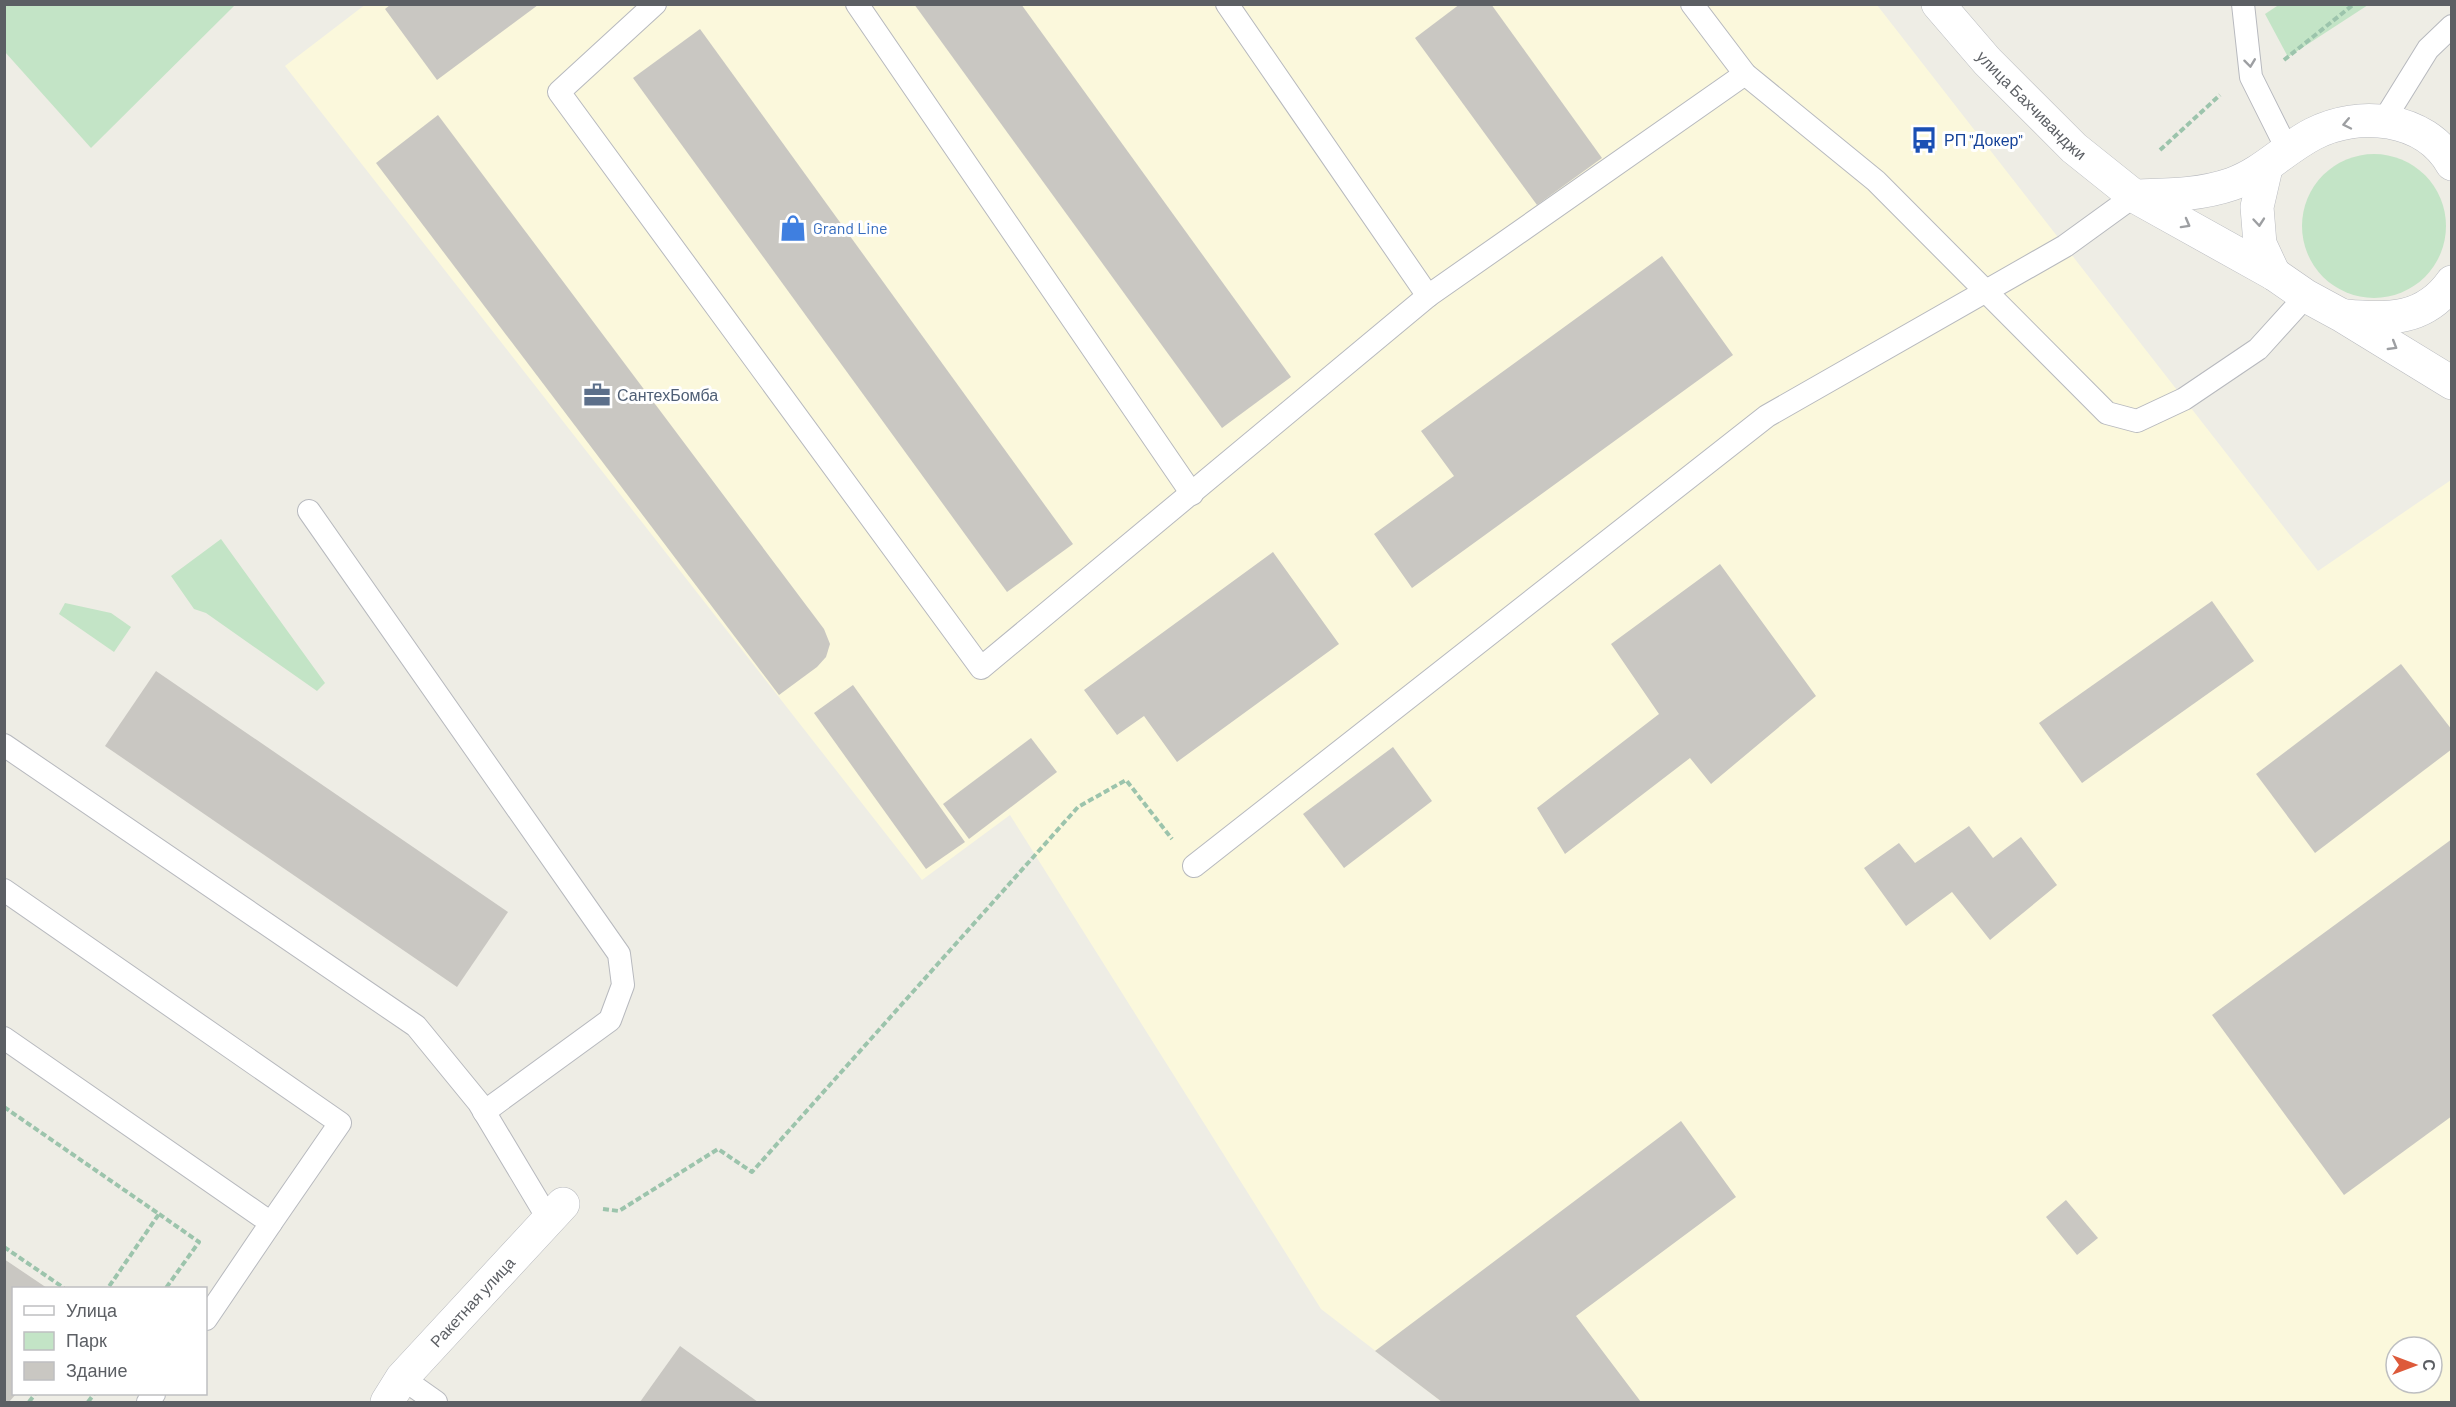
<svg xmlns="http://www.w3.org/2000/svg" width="2456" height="1407" font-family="Barlow,sans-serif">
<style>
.commercial{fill:#fbf8dc;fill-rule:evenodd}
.green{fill:#c3e4c6}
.building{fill:#c9c7c2}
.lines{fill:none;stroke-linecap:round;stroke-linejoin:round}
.service-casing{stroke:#b7b9be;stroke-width:24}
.minor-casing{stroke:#b7b9be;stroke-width:34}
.secondary-casing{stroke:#b8babf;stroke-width:34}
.path{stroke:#9cc4ac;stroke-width:4;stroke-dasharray:6 3;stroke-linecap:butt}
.service{stroke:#fff;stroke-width:22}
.minor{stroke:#fff;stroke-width:33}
.secondary{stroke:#fff;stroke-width:33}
.oneway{stroke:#9d9fa2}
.labels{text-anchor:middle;stroke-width:6;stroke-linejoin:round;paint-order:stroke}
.street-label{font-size:16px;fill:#5c5f64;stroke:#fff}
.transit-label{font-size:16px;fill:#164399;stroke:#fff;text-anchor:start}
.shop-label{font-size:16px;fill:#366cbe;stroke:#fff;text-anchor:start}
.service-label{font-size:16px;fill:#4e5e75;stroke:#fff;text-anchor:start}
</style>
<rect width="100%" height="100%" fill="#eeede5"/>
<!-- commercial -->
<path class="commercial" d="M366,4L1877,5L2318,571L2451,480V1402H1442L1321,1309L1010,815L922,880L285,66ZM2396,1347H2432V1383H2396Z"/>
<!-- green -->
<g class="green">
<path d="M2280,4H2368V5L2288,57L2265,14Z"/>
<path d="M4,5L5,4L235,5L91,148L5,52Z"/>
<circle cx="2374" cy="226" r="72"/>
<path d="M221,539L325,683L317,691L206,613L194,609L171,576Z"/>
<path d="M65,603L111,613L131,627L114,652L59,614Z"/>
</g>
<!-- building -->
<g class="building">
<path d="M914,4H1021L1291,377L1222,428Z"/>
<path d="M1460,4H1491L1602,158L1537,205L1415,38Z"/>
<path d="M390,5H538L437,80L385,9Z"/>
<path d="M700,29L1073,544L1007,592L633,78Z"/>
<path d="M438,115L824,629L830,644L826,657L817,667L779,695L376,163Z"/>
<path d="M1662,256L1733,355L1412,588L1374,534L1454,476L1421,431Z"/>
<path d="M1273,552L1339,644L1177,762L1144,716L1117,735L1084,690Z"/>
<path d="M1720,564L1816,696L1711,784L1690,758L1565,854L1537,808L1659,714L1611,644Z"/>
<path d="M2212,601L2254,661L2082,783L2039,723Z"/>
<path d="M2401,664L2452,730V749L2315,853L2256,774Z"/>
<path d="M156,671L508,912L457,987L105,746Z"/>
<path d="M853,685L965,842L926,869L814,713Z"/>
<path d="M1031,738L1057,772L969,839L943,804Z"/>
<path d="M1393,747L1432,801L1344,868L1303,814Z"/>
<path d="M1969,826L1993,858L2021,837L2057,885L1990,940L1952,892L1906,926L1864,868L1899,843L1915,863Z"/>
<path d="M2452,839V1116L2344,1195L2212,1015Z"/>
<path d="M1681,1121L1736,1197L1576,1316L1641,1402H1442L1375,1351Z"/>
<path d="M2066,1200L2098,1238L2077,1255L2046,1217Z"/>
<path d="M4,1259L47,1288H14V1394H16L9,1402H4Z"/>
<path d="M680,1346L758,1402H640Z"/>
</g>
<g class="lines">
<defs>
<g id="service">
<path d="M655,4L559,92L981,668L1428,296L1745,74"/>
<path d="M857,4L1192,494"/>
<path d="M1227,4L1428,296"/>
<path d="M1692,4L1745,74L1876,181L2107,413L2137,421L2184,399L2258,349L2306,296"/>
<path d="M2243,4L2251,77L2287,149"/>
<path d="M2384,120L2428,49L2452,26"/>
<path d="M309,511L619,954L623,985L610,1020L484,1112"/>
<path d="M4,745L416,1026L479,1103L549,1220"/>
<path d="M1194,866L1767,416L2065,246L2134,196"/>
<path d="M4,890L340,1123L271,1223"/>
<path d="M4,1038L271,1223L206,1319"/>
<path d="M402,1378L436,1402"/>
<path d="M148,1402L154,1394"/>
</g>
<g id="minor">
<path id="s1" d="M387,1402L402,1378L563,1204"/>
</g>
<g id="secondary">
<path id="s2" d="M1938,4L1987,61L2074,148L2134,196L2274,274L2306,296L2341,315L2452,383"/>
<path d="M2266,168L2257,207L2260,244L2274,274"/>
<path d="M2136,196C2169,195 2200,195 2232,184C2263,173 2284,149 2313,134C2359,110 2425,117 2452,164"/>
<path d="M2346,316C2389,320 2425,320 2452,282"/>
</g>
</defs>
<!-- service casing -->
<use href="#service" class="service-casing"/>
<!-- minor casing -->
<use href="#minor" class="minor-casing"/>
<!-- secondary casing -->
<use href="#secondary" class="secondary-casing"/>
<!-- path -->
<g class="path">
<path d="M2284,60L2354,4"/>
<path d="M2160,150L2220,95"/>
<path d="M4,1107L159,1214L108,1288"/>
<path d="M603,1209L619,1211L718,1149L752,1172L1078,807L1126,780L1172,839"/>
<path d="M159,1214L199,1242L166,1288"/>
<path d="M4,1247L64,1288"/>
<path d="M29,1402L35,1394"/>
<path d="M88,1402L94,1394"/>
</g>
<!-- service -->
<use href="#service" class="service"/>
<!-- minor -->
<use href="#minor" class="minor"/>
<!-- secondary -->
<use href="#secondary" class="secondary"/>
</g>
<!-- one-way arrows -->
<defs><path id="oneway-chevron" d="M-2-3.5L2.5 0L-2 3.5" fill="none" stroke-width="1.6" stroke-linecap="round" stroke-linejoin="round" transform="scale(1.5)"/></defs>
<g class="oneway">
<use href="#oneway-chevron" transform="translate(2250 63) rotate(83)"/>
<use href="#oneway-chevron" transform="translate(2347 124) rotate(168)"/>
<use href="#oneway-chevron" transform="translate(2259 222) rotate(85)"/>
<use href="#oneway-chevron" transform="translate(2186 224) rotate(29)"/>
<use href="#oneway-chevron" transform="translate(2393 346) rotate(31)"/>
</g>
<!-- icons -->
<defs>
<symbol id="bus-bare" viewBox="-9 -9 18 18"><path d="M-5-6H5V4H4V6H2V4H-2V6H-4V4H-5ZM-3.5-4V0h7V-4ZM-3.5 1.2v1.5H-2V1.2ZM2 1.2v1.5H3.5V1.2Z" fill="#1a4fb4" stroke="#fff" stroke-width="2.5" paint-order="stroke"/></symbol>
<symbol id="shop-bare" viewBox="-9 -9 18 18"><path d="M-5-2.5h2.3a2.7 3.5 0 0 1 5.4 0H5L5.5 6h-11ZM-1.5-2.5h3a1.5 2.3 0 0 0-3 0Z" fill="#3f7fe0" stroke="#fff" stroke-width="2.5" paint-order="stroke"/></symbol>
<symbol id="office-bare" viewBox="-9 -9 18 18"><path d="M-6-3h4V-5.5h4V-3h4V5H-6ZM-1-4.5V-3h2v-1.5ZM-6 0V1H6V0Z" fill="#5c6f8a" stroke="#fff" stroke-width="2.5" paint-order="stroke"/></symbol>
</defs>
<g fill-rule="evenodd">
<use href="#bus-bare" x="1905" y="121" width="38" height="38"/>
<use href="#shop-bare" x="774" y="209" width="38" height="38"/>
<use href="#office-bare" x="578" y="376" width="38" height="38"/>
</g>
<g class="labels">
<!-- street labels -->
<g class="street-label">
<text dy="6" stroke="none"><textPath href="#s2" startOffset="138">улица Бахчиванджи</textPath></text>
<text dy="6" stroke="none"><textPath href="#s1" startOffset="132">Ракетная улица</textPath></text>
</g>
<!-- transit labels -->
<g class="transit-label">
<text x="1944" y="146">РП "Докер"</text>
</g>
<!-- shop labels -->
<g class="shop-label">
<text x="813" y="234">Grand Line</text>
</g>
<!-- service labels -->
<g class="service-label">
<text x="617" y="401">СантехБомба</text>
</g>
</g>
<!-- border -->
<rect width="2456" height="1407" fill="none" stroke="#5c5f64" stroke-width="12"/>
<!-- legend -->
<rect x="12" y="1287" width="195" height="108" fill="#ffffff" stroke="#bebfc1" stroke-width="1.5"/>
<rect x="24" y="1306" width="30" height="9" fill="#ffffff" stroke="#bebfc1" stroke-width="1.5"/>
<text x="66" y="1317" font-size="18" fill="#5c5f64">Улица</text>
<rect x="24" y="1332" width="30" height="18" fill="#c3e4c6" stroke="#bebfc1" stroke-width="1.5"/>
<text x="66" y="1347" font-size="18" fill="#5c5f64">Парк</text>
<rect x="24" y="1362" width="30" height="18" fill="#c9c7c2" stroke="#bebfc1" stroke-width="1.5"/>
<text x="66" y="1377" font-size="18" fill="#5c5f64">Здание</text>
<!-- north arrow -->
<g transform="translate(2414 1365) rotate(90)"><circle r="28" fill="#ffffff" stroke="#bebfc1" stroke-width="1.5"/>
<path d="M0-4.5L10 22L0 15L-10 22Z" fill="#dd5a3b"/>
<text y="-9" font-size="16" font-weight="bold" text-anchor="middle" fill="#5c5f64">С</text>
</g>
</svg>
